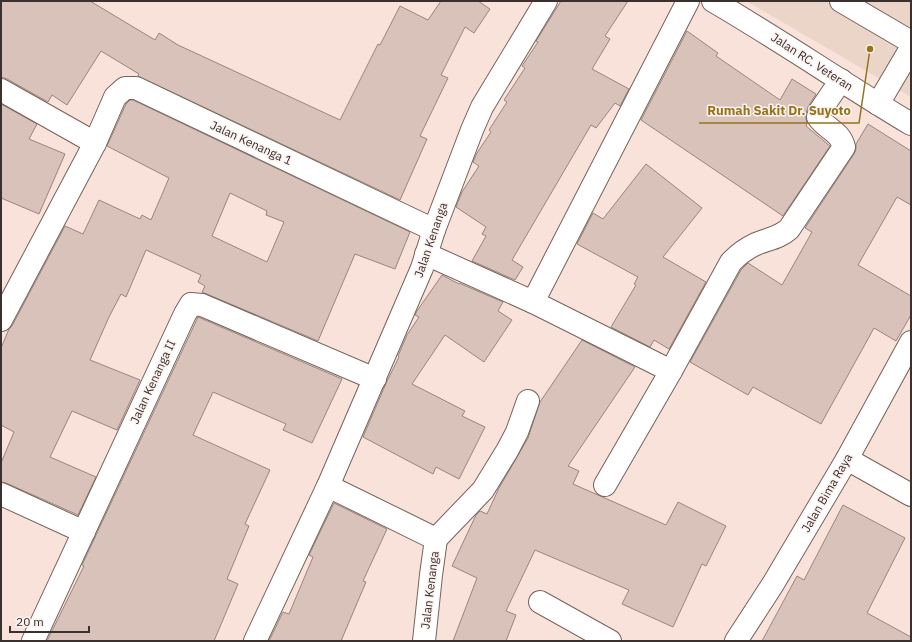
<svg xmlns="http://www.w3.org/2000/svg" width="912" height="642" font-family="'IBM Plex Sans',sans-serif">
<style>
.medical{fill:#ebd5c9}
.building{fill:#d8c2ba;stroke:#9a857d;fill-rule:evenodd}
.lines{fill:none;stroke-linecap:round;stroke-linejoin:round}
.minor-casing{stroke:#76625b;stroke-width:24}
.major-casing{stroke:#76625b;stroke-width:24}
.minor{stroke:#fff;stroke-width:22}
.major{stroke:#fff;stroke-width:22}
.labels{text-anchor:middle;stroke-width:3;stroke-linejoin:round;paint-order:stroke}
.street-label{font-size:12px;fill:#3a312e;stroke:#fcf2ef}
.leader{fill:none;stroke:#94731b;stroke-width:1.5}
.callout-dot{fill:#94731b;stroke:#fcf2ef;stroke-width:1.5}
.callout-label{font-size:13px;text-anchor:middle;font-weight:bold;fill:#94731b;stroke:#fcf2ef;stroke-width:3;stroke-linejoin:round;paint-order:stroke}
</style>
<rect width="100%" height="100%" fill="#f9e2da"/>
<!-- medical -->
<path class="medical" d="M746,1H911V97Z"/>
<!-- building -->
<g class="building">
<path d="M1,1H90L155,40L159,33L178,45L340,120L378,44L380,45L400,6L428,20L441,1H478L490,9L474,33L465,27L441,75L448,78L420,136L427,139L400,200L138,76L139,74L101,51L67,105L52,95L48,102L7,79L1,77Z"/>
<path d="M561,1H628L605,36L610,39L592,69L629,89L620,106L615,103L596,128L591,125L512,260L523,267L515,280L472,261L486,236L482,234L486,227L456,207L462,192L479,166L473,162L477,153L491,132L489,130L507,102L504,100L525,68L522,66L538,42L536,41Z"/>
<path d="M687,31L718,53L716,56L780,100L792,79L816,94L808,107L806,113V119L807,123L806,126L830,146L783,216L641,120Z"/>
<path d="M130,100H133L410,232L395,269L355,254L318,341L202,292L205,286L198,282L201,275L146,250L126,297L121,294L109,317L90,360L140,380L117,430L72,411L50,457L96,477L78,515L6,483L1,482V463L14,432L1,425V348L9,329L12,326L65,226L83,234L99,200L140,219L142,215L151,220L169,178L107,146L126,104ZM230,193L267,211L266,215L284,222L267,262L212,236Z"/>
<path d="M1,104L37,124L29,139L65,154L39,214L1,198Z"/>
<path d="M868,124L911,151V205L897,197L858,265L911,296V315L896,341L874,328L821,424L753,387L748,395L690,362L741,270L748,263L782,285L812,232L805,228L854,154L856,149V144Z"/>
<path d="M646,164L702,208L663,257L706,282L669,349L654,340L650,347L611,327L636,285L634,284L638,277L577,244L593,213L603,219Z"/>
<path d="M442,275L459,284V283L503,302L498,311L512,320L484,362L445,335L412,384L465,411L462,416L485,427L459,479L436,467L433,474L363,437L387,381L399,357L398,356L407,335L419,317L415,315L417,311Z"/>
<path d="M198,317L342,379L312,443L283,430L286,424L213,392L193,435L270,470L245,524L249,526L227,579L238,584L214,641H47L84,566L82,565Z"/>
<path d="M582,340L635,367L568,466L579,471L573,484L666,525L678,502L726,526L706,566L702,564L673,627L622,604L629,590L535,550L506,611L516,615L506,641H453L477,578L452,566L476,515L480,511L487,514L499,488L528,438L540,402Z"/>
<path d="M334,503L387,529L363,581L366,582L341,641H269L283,612L289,614L313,557L309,555Z"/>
<path d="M843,505L905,538L867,613L911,637V641H762L797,576L804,580Z"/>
</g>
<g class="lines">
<defs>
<g id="minor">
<path d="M841,1L911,42"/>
<path d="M1,90L95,143"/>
<path d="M878,104L911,48"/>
<path d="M426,254L533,302"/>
<path d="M1,320L95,143L115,97L125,88H136L434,230"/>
<path d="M671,371L533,302L688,1"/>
<path d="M847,459L911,495"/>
<path d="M605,485L671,371L731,262C738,255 745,249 754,245C766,239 778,239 789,229L844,147C840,131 827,130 818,117L820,111L841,80"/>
<path d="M328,486L436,539L431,575L424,641"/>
<path d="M1,494L84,532"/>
<path d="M436,539L483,490L507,451L517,432L528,401"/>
<path d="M540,602L610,641"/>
<path d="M33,641L185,314L191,304L202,305L375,379"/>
<path d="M255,641L328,486L422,268L434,230L472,130L482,107L546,1"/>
<path d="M736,641L773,584L847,459L911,342"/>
</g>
<path id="major" d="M713,1C780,40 844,84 911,124"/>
</defs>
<!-- minor casing -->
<use href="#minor" class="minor-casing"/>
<!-- major casing -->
<use href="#major" class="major-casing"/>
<!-- minor -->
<use href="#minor" class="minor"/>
<!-- major -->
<use href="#major" class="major"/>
</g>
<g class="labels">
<!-- street labels -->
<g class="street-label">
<text transform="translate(812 62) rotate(33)" y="4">Jalan RC. Veteran</text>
<text transform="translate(251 143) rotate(25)" y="4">Jalan Kenanga 1</text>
<text transform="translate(431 240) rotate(-71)" y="4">Jalan Kenanga</text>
<text transform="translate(153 382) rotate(-65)" y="4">Jalan Kenanga II</text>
<text transform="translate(827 493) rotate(-60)" y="4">Jalan Bima Raya</text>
<text transform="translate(430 590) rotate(-83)" y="4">Jalan Kenanga</text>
</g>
</g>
<!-- callouts -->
<path class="leader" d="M870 49L859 123H699"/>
<circle class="callout-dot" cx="870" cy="49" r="4"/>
<g class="callout-label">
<text x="779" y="115">Rumah Sakit Dr. Suyoto</text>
</g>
<!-- border -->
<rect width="912" height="642" fill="none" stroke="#3a312e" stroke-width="4"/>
<!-- scale -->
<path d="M10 626v6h79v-6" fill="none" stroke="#3a312e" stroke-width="2"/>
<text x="16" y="626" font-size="12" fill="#3a312e" stroke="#fcf2ef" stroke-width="3" paint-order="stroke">20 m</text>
</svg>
